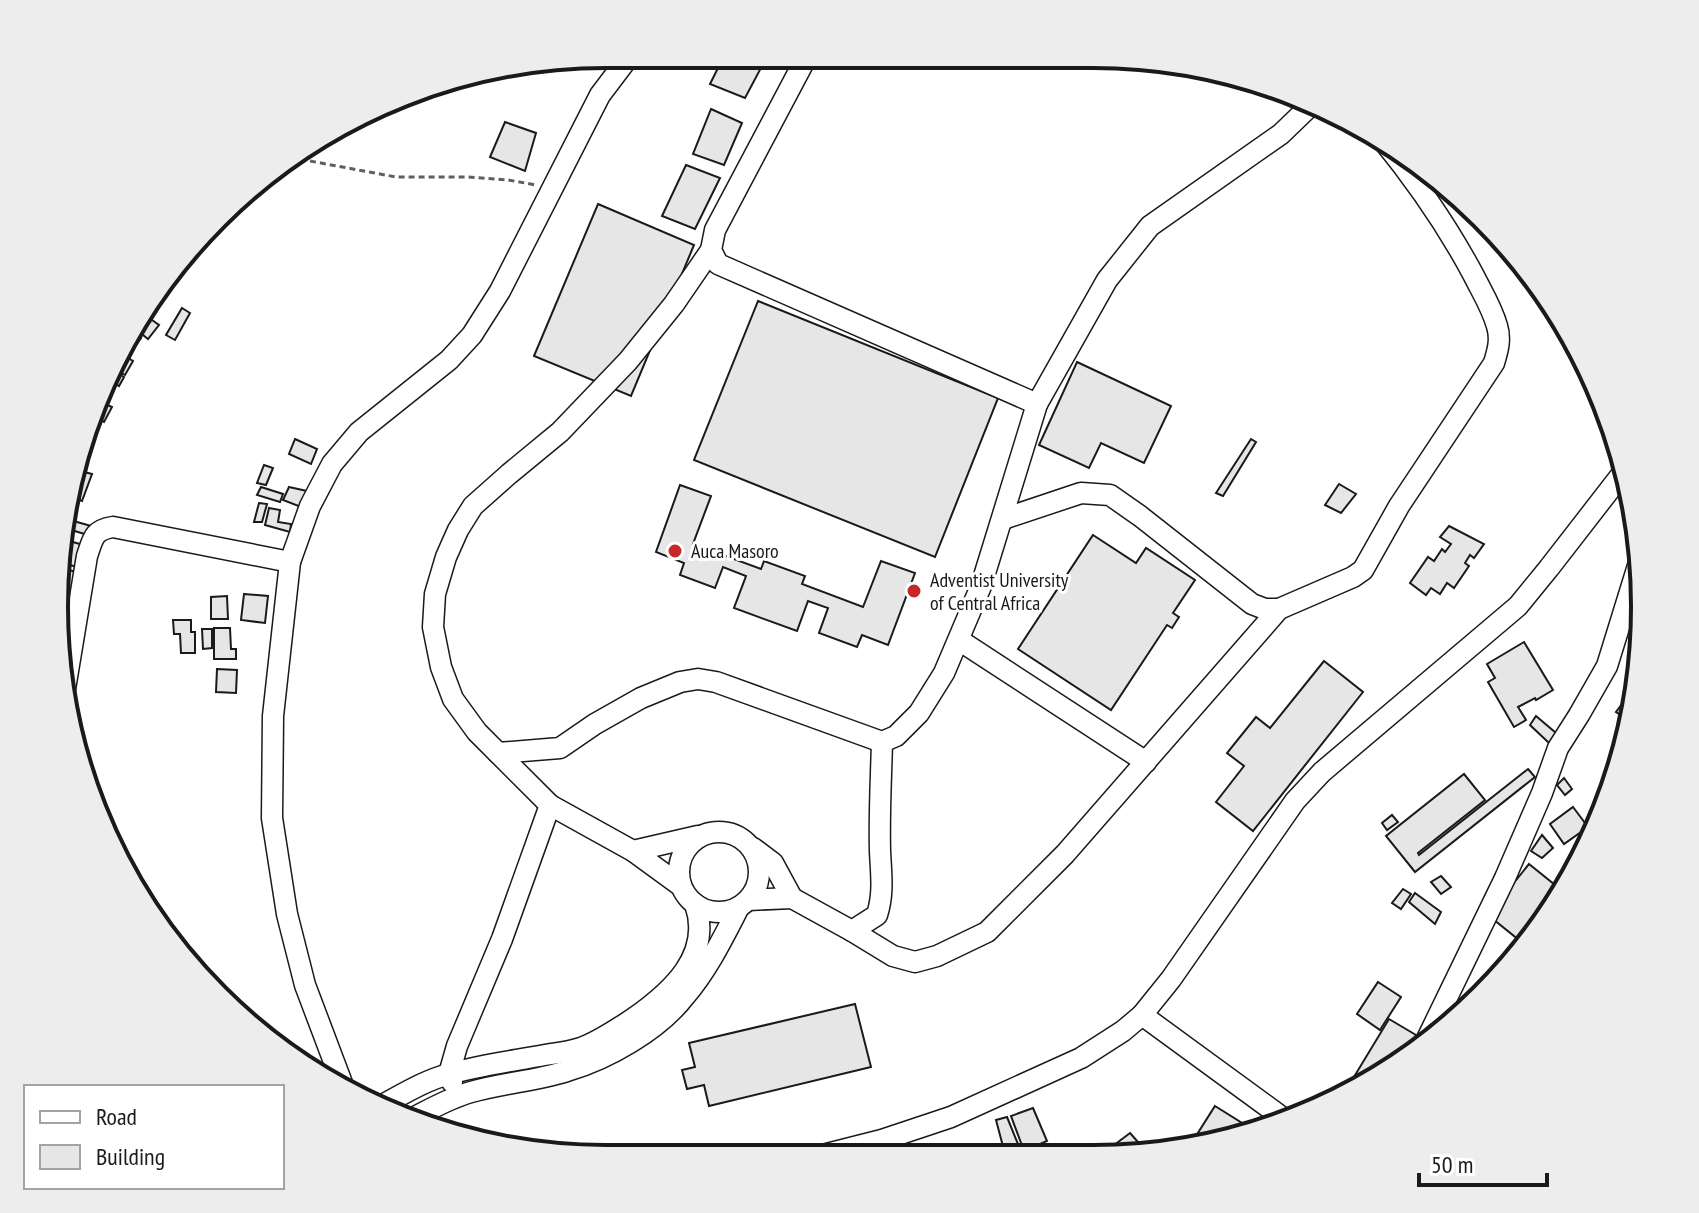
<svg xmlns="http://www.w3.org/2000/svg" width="1699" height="1213" font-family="'PT Sans Narrow',sans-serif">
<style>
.building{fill:#e6e6e6;stroke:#1a1a1a;stroke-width:2}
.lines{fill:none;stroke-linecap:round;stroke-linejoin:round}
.minor-casing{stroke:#1a1a1a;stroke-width:23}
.path{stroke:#5f5f5f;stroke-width:3;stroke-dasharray:6 4;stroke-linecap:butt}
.minor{stroke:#fff;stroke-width:20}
.poi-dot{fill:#c62828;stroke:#fff;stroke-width:3}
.labels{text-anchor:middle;stroke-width:6;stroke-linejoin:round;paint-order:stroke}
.poi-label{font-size:20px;fill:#1a1a1a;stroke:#fff;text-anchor:start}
.rim{fill:none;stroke:#1a1a1a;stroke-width:4}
</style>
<rect width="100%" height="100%" fill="#fff"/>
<!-- building -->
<g class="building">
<path d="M724,56H744L762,66L745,98L710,84Z"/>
<path d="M711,109L742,123L724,165L693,154Z"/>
<path d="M505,122L536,133L525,171L490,157Z"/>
<path d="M686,165L720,178L695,229L662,216Z"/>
<path d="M598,204L694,245L631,396L534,356Z"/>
<path d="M758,301L998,398L935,557L694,460Z"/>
<path d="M182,308L190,313L175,340L166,335Z"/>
<path d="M145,315L159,325L148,339L137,330Z"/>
<path d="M134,334L141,338L132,350L127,346Z"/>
<path d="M122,354L133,361L125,375L113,368Z"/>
<path d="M1077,362L1171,406L1144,463L1101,443L1089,468L1039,445Z"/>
<path d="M112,370L124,377L119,386L106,378Z"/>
<path d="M96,395L105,400L103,403L112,407L104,422L91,415Z"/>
<path d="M89,420L97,424L87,441L84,439Z"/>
<path d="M295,439L317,449L311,464L289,454Z"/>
<path d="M1251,439L1256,442L1223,496L1216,493Z"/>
<path d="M78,465L86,468L84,472L92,474L82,501L69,496Z"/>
<path d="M264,465L273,468L266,485L257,483Z"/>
<path d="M1339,484L1356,494L1341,513L1325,505Z"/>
<path d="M680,485L711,496L693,544L761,569L764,561L805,576L802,584L863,607L881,561L915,573L888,645L862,635L857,647L819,633L828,608L808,601L797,631L734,608L746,576L723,567L715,588L680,575L684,563L656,552Z"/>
<path d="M261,487L283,494L280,502L257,495Z"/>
<path d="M289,487L307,491L301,507L283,500Z"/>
<path d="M259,503L267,504L262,522H254Z"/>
<path d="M269,508L280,510L278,522L291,524L290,532L265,525Z"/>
<path d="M63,518L91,526L88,535L61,527Z"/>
<path d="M1449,526L1484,544L1474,558L1470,555L1465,563L1469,566L1454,588L1447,583L1440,594L1431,588L1426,595L1410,583L1428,557L1434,561L1442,549L1445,552L1451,544L1440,537Z"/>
<path d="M1093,535L1136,563L1146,548L1195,580L1173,613L1179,617L1172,628L1167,625L1111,710L1018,649Z"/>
<path d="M63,539L83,545L77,567L59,562Z"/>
<path d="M69,570L83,574L77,596L63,592Z"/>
<path d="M59,593L78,598L74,613L59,609Z"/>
<path d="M244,594L268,596L265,623L241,620Z"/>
<path d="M227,596L228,619H211V597Z"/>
<path d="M173,620H191V632H195V653H181L180,634H174Z"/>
<path d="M214,628H230L231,649H236V659H214Z"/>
<path d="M202,629H212V648L203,649Z"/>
<path d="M1524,642L1553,690L1536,700L1535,698L1518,707L1526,720L1514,727L1488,682L1495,678L1487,664Z"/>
<path d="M1324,661L1363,692L1253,831L1216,802L1244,766L1227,753L1256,717L1270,728Z"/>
<path d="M217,669L237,670L236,693L216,692Z"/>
<path d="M1631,692L1635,695L1631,722L1616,712Z"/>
<path d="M1536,716L1556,733L1549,743L1530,725Z"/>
<path d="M1528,769L1535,777L1415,872L1386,836L1464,774L1485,800L1418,853L1419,855Z"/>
<path d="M1564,778L1572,789L1565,795L1557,785Z"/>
<path d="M1573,807L1588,827L1564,844L1550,824Z"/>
<path d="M1392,815L1398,822L1387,830L1382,823Z"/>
<path d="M1542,835L1553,848L1542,858L1531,851Z"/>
<path d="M1529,864L1560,889L1519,940L1488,915Z"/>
<path d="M1441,876L1451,887L1441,894L1431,882Z"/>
<path d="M1403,889L1411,894L1401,909L1392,903Z"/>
<path d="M1415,893L1441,912L1435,924L1409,902Z"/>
<path d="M1378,982L1401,997L1380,1030L1357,1014Z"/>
<path d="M1473,993L1480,997L1464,1015L1461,1013Z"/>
<path d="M855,1004L871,1067L709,1106L704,1085L687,1089L682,1070L695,1067L689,1043Z"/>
<path d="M1389,1019L1416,1035L1403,1058L1345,1096L1343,1095Z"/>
<path d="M1215,1106L1250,1128L1189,1147Z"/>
<path d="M1033,1108L1047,1141L1024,1151L1011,1116Z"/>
<path d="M1007,1117L1020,1149L1005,1154L996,1120Z"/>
<path d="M1130,1133L1146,1151L1141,1154L1101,1155Z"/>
</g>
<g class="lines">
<defs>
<g id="minor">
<path d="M806,58L715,230L711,250L718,264L1037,404"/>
<path d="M1003,519L1081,493L1110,495L1140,516L1252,604L1265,609H1279L1353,577L1363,570L1399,506L1494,363C1498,350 1501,339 1497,326C1492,308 1482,292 1474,276C1448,227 1416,181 1381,138"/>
<path d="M959,640L1146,762"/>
<path d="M64,695L87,556C93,539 93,530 113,527L290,562"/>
<path d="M498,753L560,748L595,724L641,698L680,682L698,679L716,682L882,742L896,736L919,713L944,673L981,586L1037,404L1107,280L1150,226L1281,134L1310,106"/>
<circle cx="719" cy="872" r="40"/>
<path d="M753,848L773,863L792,898"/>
<path d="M633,851L698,836"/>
<path d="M681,886L633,851L550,805L477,732L453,699L441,667L433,627L435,594L446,557L458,530L473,506L509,474L560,432L628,361L674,304L711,250"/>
<path d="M748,900L792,898L852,931L877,915C884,893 881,874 880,851C879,815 881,779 882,742"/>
<path d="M852,931L893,956L915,962L937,956L987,932L1065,854L1279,609"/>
<path d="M1142,1015L1283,1118"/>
<path d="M1425,1043L1505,878L1542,793L1558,748L1579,715L1607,666L1641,556"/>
<path d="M452,1082L449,1074L457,1046L502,939L550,805"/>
<path d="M345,1091L305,985L287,914L272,818L273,716L290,562L310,506L332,464L359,432L449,360L472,335L500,291L600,95L631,54"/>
<path d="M377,1108C400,1096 423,1081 449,1074C480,1065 513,1061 545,1055C557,1053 569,1052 581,1048C600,1041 617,1029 634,1018C671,992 713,955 695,904"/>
<path d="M409,1120C429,1110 449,1098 471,1092C502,1083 536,1081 567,1071C608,1059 659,1030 685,996C708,969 723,938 739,907"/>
<path d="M819,1156L882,1140L951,1117L1081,1058L1123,1031L1142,1015L1171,979L1295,801L1322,772L1518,606L1549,568L1625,470"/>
</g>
</defs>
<!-- minor casing -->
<use href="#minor" class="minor-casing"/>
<!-- path -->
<path class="path" d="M291,155L310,161L396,177H468L508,180L536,185"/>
<!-- minor -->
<use href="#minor" class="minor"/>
</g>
<!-- markers -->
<g class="poi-dot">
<circle cx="675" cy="551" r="8"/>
<circle cx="914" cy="591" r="8"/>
</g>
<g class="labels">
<!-- poi labels -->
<g class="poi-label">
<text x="691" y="558">Auca Masoro</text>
<text x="930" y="587">Adventist University<tspan x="930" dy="23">of Central Africa</tspan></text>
</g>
</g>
<!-- crop -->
<path d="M0 0H1699V1213H0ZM606 68H1093A538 538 0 0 1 1631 606V607A538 538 0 0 1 1093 1145H606A538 538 0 0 1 68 607V606A538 538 0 0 1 606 68Z" fill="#ededed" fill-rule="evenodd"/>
<path class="rim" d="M606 68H1093A538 538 0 0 1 1631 606V607A538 538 0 0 1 1093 1145H606A538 538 0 0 1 68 607V606A538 538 0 0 1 606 68Z"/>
<!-- legend -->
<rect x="24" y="1085" width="260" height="104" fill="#ffffff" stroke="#a3a3a3" stroke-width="2"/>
<rect x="40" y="1111" width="40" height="12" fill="#ffffff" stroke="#a3a3a3" stroke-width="2"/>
<text x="96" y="1125" font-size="24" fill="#1a1a1a">Road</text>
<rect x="40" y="1145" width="40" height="24" fill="#e6e6e6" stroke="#a3a3a3" stroke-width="2"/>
<text x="96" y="1165" font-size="24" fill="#1a1a1a">Building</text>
<!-- scale -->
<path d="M1419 1173v12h128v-12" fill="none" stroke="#1a1a1a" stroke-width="4"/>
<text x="1431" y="1173" font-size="24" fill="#1a1a1a" stroke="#ffffff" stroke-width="6" paint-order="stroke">50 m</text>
</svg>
